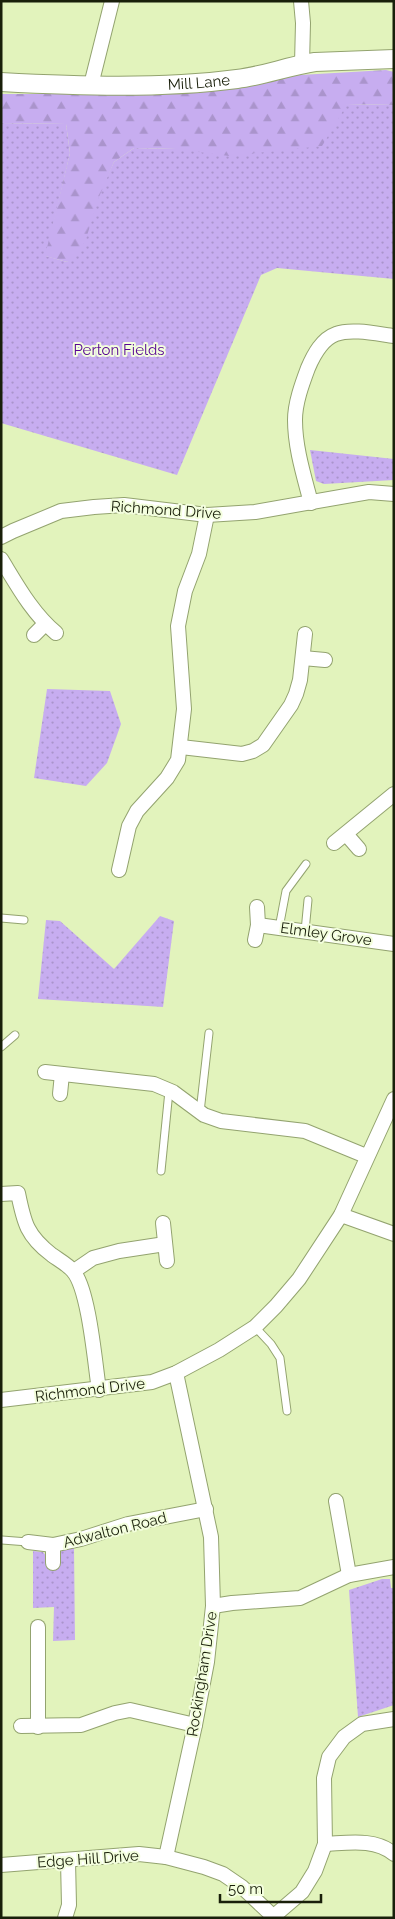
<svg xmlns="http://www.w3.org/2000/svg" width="395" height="1919" font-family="Raleway,sans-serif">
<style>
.grass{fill:url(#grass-dots)}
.forest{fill:url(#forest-firs)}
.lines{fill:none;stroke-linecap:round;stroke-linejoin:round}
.service-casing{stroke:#93a36f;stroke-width:9}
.minor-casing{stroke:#93a36f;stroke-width:16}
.tertiary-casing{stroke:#93a36f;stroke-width:20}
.service{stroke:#fff;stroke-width:7}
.minor{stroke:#fff;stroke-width:14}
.tertiary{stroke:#fff;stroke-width:18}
.labels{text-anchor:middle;stroke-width:4;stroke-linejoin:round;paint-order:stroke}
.street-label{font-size:15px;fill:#191f0a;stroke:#f3fedd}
.park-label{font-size:15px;fill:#570592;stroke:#f3fedd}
</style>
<defs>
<pattern id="grass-dots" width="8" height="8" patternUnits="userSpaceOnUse" patternTransform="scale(1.25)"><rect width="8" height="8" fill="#c7adf0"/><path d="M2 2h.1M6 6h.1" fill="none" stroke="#aa94cc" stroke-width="1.8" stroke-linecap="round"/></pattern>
<pattern id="forest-firs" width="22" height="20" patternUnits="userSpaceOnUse" patternTransform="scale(1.25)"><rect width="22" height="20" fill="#c7adf0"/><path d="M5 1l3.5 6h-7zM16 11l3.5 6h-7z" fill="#aa94cc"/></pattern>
</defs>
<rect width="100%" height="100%" fill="#e2f3bc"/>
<!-- grass -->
<g class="grass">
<path d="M347,104L394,105V279L277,268L261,275L177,475L1,423V123L66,124L70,153L46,256L67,262L114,162L134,148L176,149Z"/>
<path d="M310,450L394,459V480L324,484L316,481Z"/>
<path d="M47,689L110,691L121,724L107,763L86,786L34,778Z"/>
<path d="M160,916L174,921L163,1007L38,999L46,920L60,921L114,969Z"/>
<path d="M63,1548H74L75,1640L53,1641L54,1607L33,1608V1551L43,1552L47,1557L50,1566L59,1565L60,1554Z"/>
<path d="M382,1579H390L391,1588H394V1705L358,1717L349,1590Z"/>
</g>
<!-- forest -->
<path class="forest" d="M386,70L394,72V105L347,104L322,146L229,156L176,149L134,148L114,162L99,197L85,242L67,262L45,256L70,153L66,124L1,123V94H132L234,87L300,75Z"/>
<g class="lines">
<defs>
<g id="service">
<path d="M1,918L24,920"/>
<path d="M279,928L286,891L306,864"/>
<path d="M305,931L308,900"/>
<path d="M1,1047L15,1035"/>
<path d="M200,1112L209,1033"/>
<path d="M161,1171L169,1091"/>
<path d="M255,1327L271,1344L280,1358L287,1411"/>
<path d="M2,1540L28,1542"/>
</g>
<g id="minor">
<path d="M301,1L303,23L302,64"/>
<path d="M91,85L112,1"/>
<path d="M311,503C304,476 295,448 295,420C295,403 302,384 308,368C314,354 322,339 336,334C351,328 378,334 394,336"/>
<path d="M1,537L13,531L61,511L94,507L124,505L207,515L255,512L369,492L394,494"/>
<path d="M1,559C17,585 32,613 56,633"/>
<path d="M34,635L45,624"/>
<path d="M303,658L325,660"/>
<path d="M181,747L242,754L253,751L263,745L291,705L296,694L300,680L305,634"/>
<path d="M346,834L359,849"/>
<path d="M334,843L394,794"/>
<path d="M119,870L129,826L137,811L167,778L178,760L184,709L178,626L185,591L199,554L207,515"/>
<path d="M258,925L394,944"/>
<path d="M255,940L258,925L257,907"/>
<path d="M45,1072L154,1084L173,1092L204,1115L221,1121L305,1131L366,1156"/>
<path d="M60,1094L62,1074"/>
<path d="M1,1194L18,1193C24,1223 27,1236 52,1255C59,1260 68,1265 73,1271C89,1289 95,1364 99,1390"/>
<path d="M341,1215L394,1234"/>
<path d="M163,1223L167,1261"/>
<path d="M74,1271L93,1258L119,1251L165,1244"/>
<path d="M1,1400L152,1382L176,1373L219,1350L255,1327L276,1306L299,1279L341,1215L394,1099"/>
<path d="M336,1501L349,1575"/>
<path d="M28,1542L53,1545L81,1539L128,1524L206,1509"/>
<path d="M53,1545V1563"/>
<path d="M213,1606L232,1603L300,1598L349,1575L394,1567"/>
<path d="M38,1627V1727"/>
<path d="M21,1726L81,1725L115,1713L130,1710L195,1725"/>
<path d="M325,1844C348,1843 375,1838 394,1854"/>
<path d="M166,1857L195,1725L207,1662L213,1606L211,1537L176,1373"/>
<path d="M1,1865L139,1854L166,1857L204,1867L223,1874L242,1887L275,1918"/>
<path d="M274,1916L302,1892L315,1871L325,1844L324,1778L329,1757L344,1737L362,1724L394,1719"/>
<path d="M65,1918L69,1905L68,1861"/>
</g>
<g id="tertiary">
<path id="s1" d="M1,82C77,86 161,89 237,79C263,76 288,66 315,62L394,59"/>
</g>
</defs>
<!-- service casing -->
<use href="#service" class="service-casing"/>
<!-- minor casing -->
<use href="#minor" class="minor-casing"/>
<!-- tertiary casing -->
<use href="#tertiary" class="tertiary-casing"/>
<!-- service -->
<use href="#service" class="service"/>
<!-- minor -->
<use href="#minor" class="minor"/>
<!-- tertiary -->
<use href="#tertiary" class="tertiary"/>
</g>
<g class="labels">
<!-- street labels -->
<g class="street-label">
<text dy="5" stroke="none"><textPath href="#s1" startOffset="198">Mill Lane</textPath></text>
<text transform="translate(166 510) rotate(4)" y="5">Richmond Drive</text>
<text transform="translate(326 934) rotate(8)" y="5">Elmley Grove</text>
<text transform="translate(90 1390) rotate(-7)" y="5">Richmond Drive</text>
<text transform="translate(115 1530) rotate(-14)" y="5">Adwalton Road</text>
<text transform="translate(202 1674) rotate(-81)" y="5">Rockingham Drive</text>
<text transform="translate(88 1859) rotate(-4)" y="5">Edge Hill Drive</text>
</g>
<!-- park labels -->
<g class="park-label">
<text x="119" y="355">Perton Fields</text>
</g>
</g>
<!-- border -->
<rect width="395" height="1919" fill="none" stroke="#191f0a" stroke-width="5"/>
<!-- scale -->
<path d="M220 1894v8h101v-8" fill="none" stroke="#191f0a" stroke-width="2.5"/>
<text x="228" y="1894" font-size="15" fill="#191f0a" stroke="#f3fedd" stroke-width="4" paint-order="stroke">50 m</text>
</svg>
